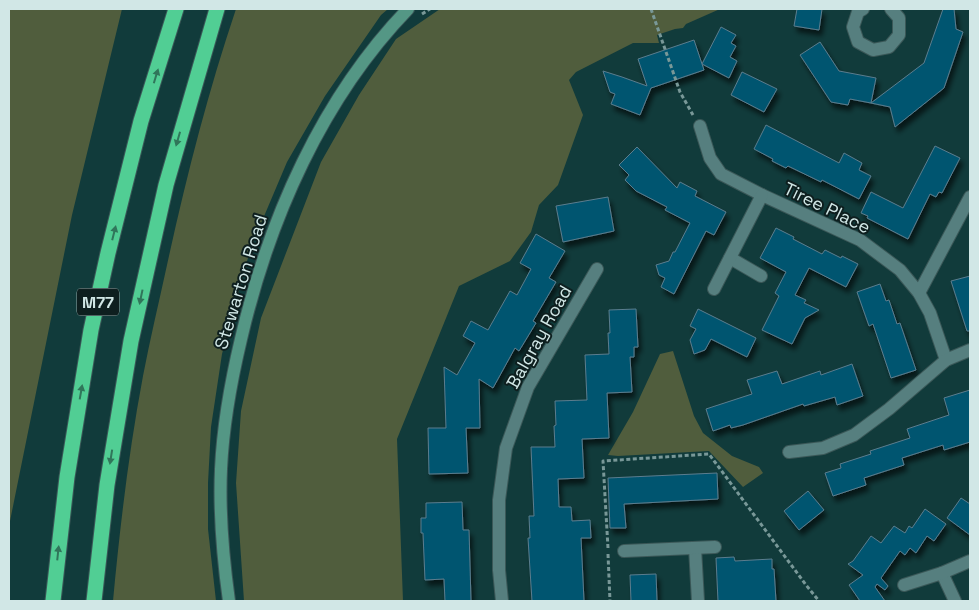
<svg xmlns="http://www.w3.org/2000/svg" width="979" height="610" font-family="'Space Grotesk',sans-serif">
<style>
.green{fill:#505d3d}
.building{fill:#00546f;stroke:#5b7d8e;filter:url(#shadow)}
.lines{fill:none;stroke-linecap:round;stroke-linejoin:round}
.minor-casing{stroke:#3b5858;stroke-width:14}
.secondary-casing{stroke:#3b5858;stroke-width:14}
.motorway-casing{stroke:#3b5858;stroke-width:17}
.path{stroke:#799898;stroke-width:3;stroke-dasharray:4 2.5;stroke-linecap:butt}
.minor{stroke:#567f7f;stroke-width:12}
.secondary{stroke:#549785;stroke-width:12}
.motorway{stroke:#51ce94;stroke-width:15}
.oneway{fill:#30765a}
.labels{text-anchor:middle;stroke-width:4;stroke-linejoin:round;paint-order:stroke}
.shield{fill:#0e1f1f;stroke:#96abaa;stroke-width:1}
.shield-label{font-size:16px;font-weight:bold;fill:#d1e7e6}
.street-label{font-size:18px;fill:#d1e7e6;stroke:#0e1f1f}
</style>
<defs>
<filter id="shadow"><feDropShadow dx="3" dy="5.5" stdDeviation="2.5" flood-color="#0009"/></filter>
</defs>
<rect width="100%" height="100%" fill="#113b3b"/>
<!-- green -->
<g class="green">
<path d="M9,9H122L72,215L9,526Z"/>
<path d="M236,9H388L381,15L325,96L287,162L251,247L236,301L222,354L211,427L208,483V529L216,601H113C120,526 129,450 143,376C150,339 159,302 167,265C186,178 208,92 236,9Z"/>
<path d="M440,9H720L686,24L683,28L675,29L657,35L659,43H633L576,72L569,80L583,115L558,185L539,205L531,232L510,261L459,286L397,439L403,601H244L236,483L241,411L261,318L321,162L359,95L396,39Z"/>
<path d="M673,351L694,416L703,433L732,456L759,467L763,473L743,487L709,451L618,456L608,455L633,412L660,354Z"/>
</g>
<!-- building -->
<g class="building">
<path d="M797,9H822L819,30L794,26Z"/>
<path d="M943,9H954L956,29L963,32L944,88L895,127L890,107L871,103L924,63Z"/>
<path d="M721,27L736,35L731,43L736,46L730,57L737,61L729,78L702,64Z"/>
<path d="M694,40L704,70L651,88L640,115L611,104L615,94L610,92L603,71L622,77L647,86L638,59Z"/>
<path d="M820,42L839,71L876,78L871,103L850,99L848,105L831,102L800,55Z"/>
<path d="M742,72L777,89L764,112L731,95Z"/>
<path d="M766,125L839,163L844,153L862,163L859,170L871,176L859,199L822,180L821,182L788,166L786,168L772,161L773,159L754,149Z"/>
<path d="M935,146L960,158L942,193L939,192L936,197L930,194L908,239L867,218L868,216L861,213L871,192L903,208Z"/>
<path d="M637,147L677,188L680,182L697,191L695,196L726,212L714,235L706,231L674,294L661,287L665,278L659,275L656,265L669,261L673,252H675L690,223L665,210L667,207L636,191L625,180L629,175L619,165Z"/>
<path d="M608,197L614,231L563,242L556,206Z"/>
<path d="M776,228L794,237L793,239L822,254L825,250L841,258L842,256L858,264L846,287L809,268L795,295L806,300L804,303L819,310L805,318L792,344L762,330L779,296L775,293L786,272L760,258Z"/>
<path d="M536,234L565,251L549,278L556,282L533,321L536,323L519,351L515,348L493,388L479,379L480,428H466L468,473L429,474L428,428H446L444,367L457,375L475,343L463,336L471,321L488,330L510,291L517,295L531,269L520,263Z"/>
<path d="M970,276V331H967L951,281Z"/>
<path d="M880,284L886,301L889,300L897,324L900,323L916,370L891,378L873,324L869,326L857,292Z"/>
<path d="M636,309L638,347H634V357H630L632,392L607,393L609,438L582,439L584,478L558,479L559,507H571L572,521L590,520L591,538H581L584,601H532L528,538H530L529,516H534L531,447H555L554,426L556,425L555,401L587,400L585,355L609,354L608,333H610L609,310Z"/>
<path d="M698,309L756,338L747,357L711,339L705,350L694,354L690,340L696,329L690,326Z"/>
<path d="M852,364L863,396L837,405L835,397L804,406L803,404L743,425L731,428L730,425L713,431L706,409L752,394L747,380L777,371L782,384L820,371L821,375Z"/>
<path d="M970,390V442L944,450L943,445L902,458L904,465L864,478L866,485L833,496L825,473L841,468L840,464L871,454L870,451L910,438L907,429L949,415L944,398Z"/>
<path d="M717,473L718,499L624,504L626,528H610L608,478Z"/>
<path d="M808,491L824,510L799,530L784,511Z"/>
<path d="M961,498L970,504V535L947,518Z"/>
<path d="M462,502L463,530H469L471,601H445L444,579L425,580L423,533H421V518H426V503Z"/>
<path d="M925,509L946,524L934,541L927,536L916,553L910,548L905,555L900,551L881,578L888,586L885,590L877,584L875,587L885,601H860L849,585L863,575L848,564L853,561L871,536L881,543L894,526L905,533L909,526L912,528Z"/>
<path d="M734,557L735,561L772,559V569H774L776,601H718L716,558Z"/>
<path d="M656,574L657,601H631L630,575Z"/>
</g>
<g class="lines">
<defs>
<g id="minor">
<path d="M863,9L858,12L853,27L858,42L873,50L889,47L899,35V18L891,9"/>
<path d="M700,126L710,158L721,174L762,195L860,240L900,270L919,293L930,313L946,360"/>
<path d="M730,258L761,276"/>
<path d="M714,289L762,195"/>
<path d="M919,293L970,197"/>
<path d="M789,452L823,448L854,435L889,409L946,360L970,350"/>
<path d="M695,548L698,601"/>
<path d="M624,551L715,547"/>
<path d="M942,573L955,601"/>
<path d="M904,585L942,573L970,561"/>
<path d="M502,601L499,570V500L506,448L528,387L597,269"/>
</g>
<path id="secondary" d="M229,601C223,558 219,514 221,469C223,425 231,381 241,339C269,219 322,98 408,9"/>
<g id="motorway">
<path d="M53,601L67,477L91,330L108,253L141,121L176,9"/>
<path d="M94,601L107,485L131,341L166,185L217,9"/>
</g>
</defs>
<!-- minor casing -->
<use href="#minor" class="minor-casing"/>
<!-- secondary casing -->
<use href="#secondary" class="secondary-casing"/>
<!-- motorway casing -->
<use href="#motorway" class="motorway-casing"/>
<!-- path -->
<g class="path">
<path d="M651,9L680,92L693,115"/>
<path d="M422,14L430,9"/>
<path d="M608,548L603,461L709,454L806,585L819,601"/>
<path d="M608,554L610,601"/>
</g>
<!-- minor -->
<use href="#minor" class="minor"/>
<!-- secondary -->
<use href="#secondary" class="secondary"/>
<!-- motorway -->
<use href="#motorway" class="motorway"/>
</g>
<!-- one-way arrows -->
<defs><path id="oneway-solid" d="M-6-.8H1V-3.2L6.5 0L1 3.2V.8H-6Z" transform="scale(1.25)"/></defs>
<g class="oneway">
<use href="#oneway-solid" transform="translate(156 76) rotate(-73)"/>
<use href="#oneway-solid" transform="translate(178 139) rotate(106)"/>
<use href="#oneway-solid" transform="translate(114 233) rotate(-76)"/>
<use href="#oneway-solid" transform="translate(141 297) rotate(102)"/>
<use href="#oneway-solid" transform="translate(81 392) rotate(-80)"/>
<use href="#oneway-solid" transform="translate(111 457) rotate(99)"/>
<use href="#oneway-solid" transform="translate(58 553) rotate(-84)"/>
</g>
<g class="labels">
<!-- shield labels -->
<rect class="shield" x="77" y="288.5" width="42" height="27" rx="4"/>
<g class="shield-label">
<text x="98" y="308">M77</text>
</g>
<!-- street labels -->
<g class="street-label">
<text transform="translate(827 208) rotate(26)" y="6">Tiree Place</text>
<text transform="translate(241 282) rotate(-73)" y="6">Stewarton Road</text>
<text transform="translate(539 337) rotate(-61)" y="6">Balgray Road</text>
</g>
</g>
<!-- border -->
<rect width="979" height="610" fill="none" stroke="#d1e7e6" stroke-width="20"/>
</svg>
